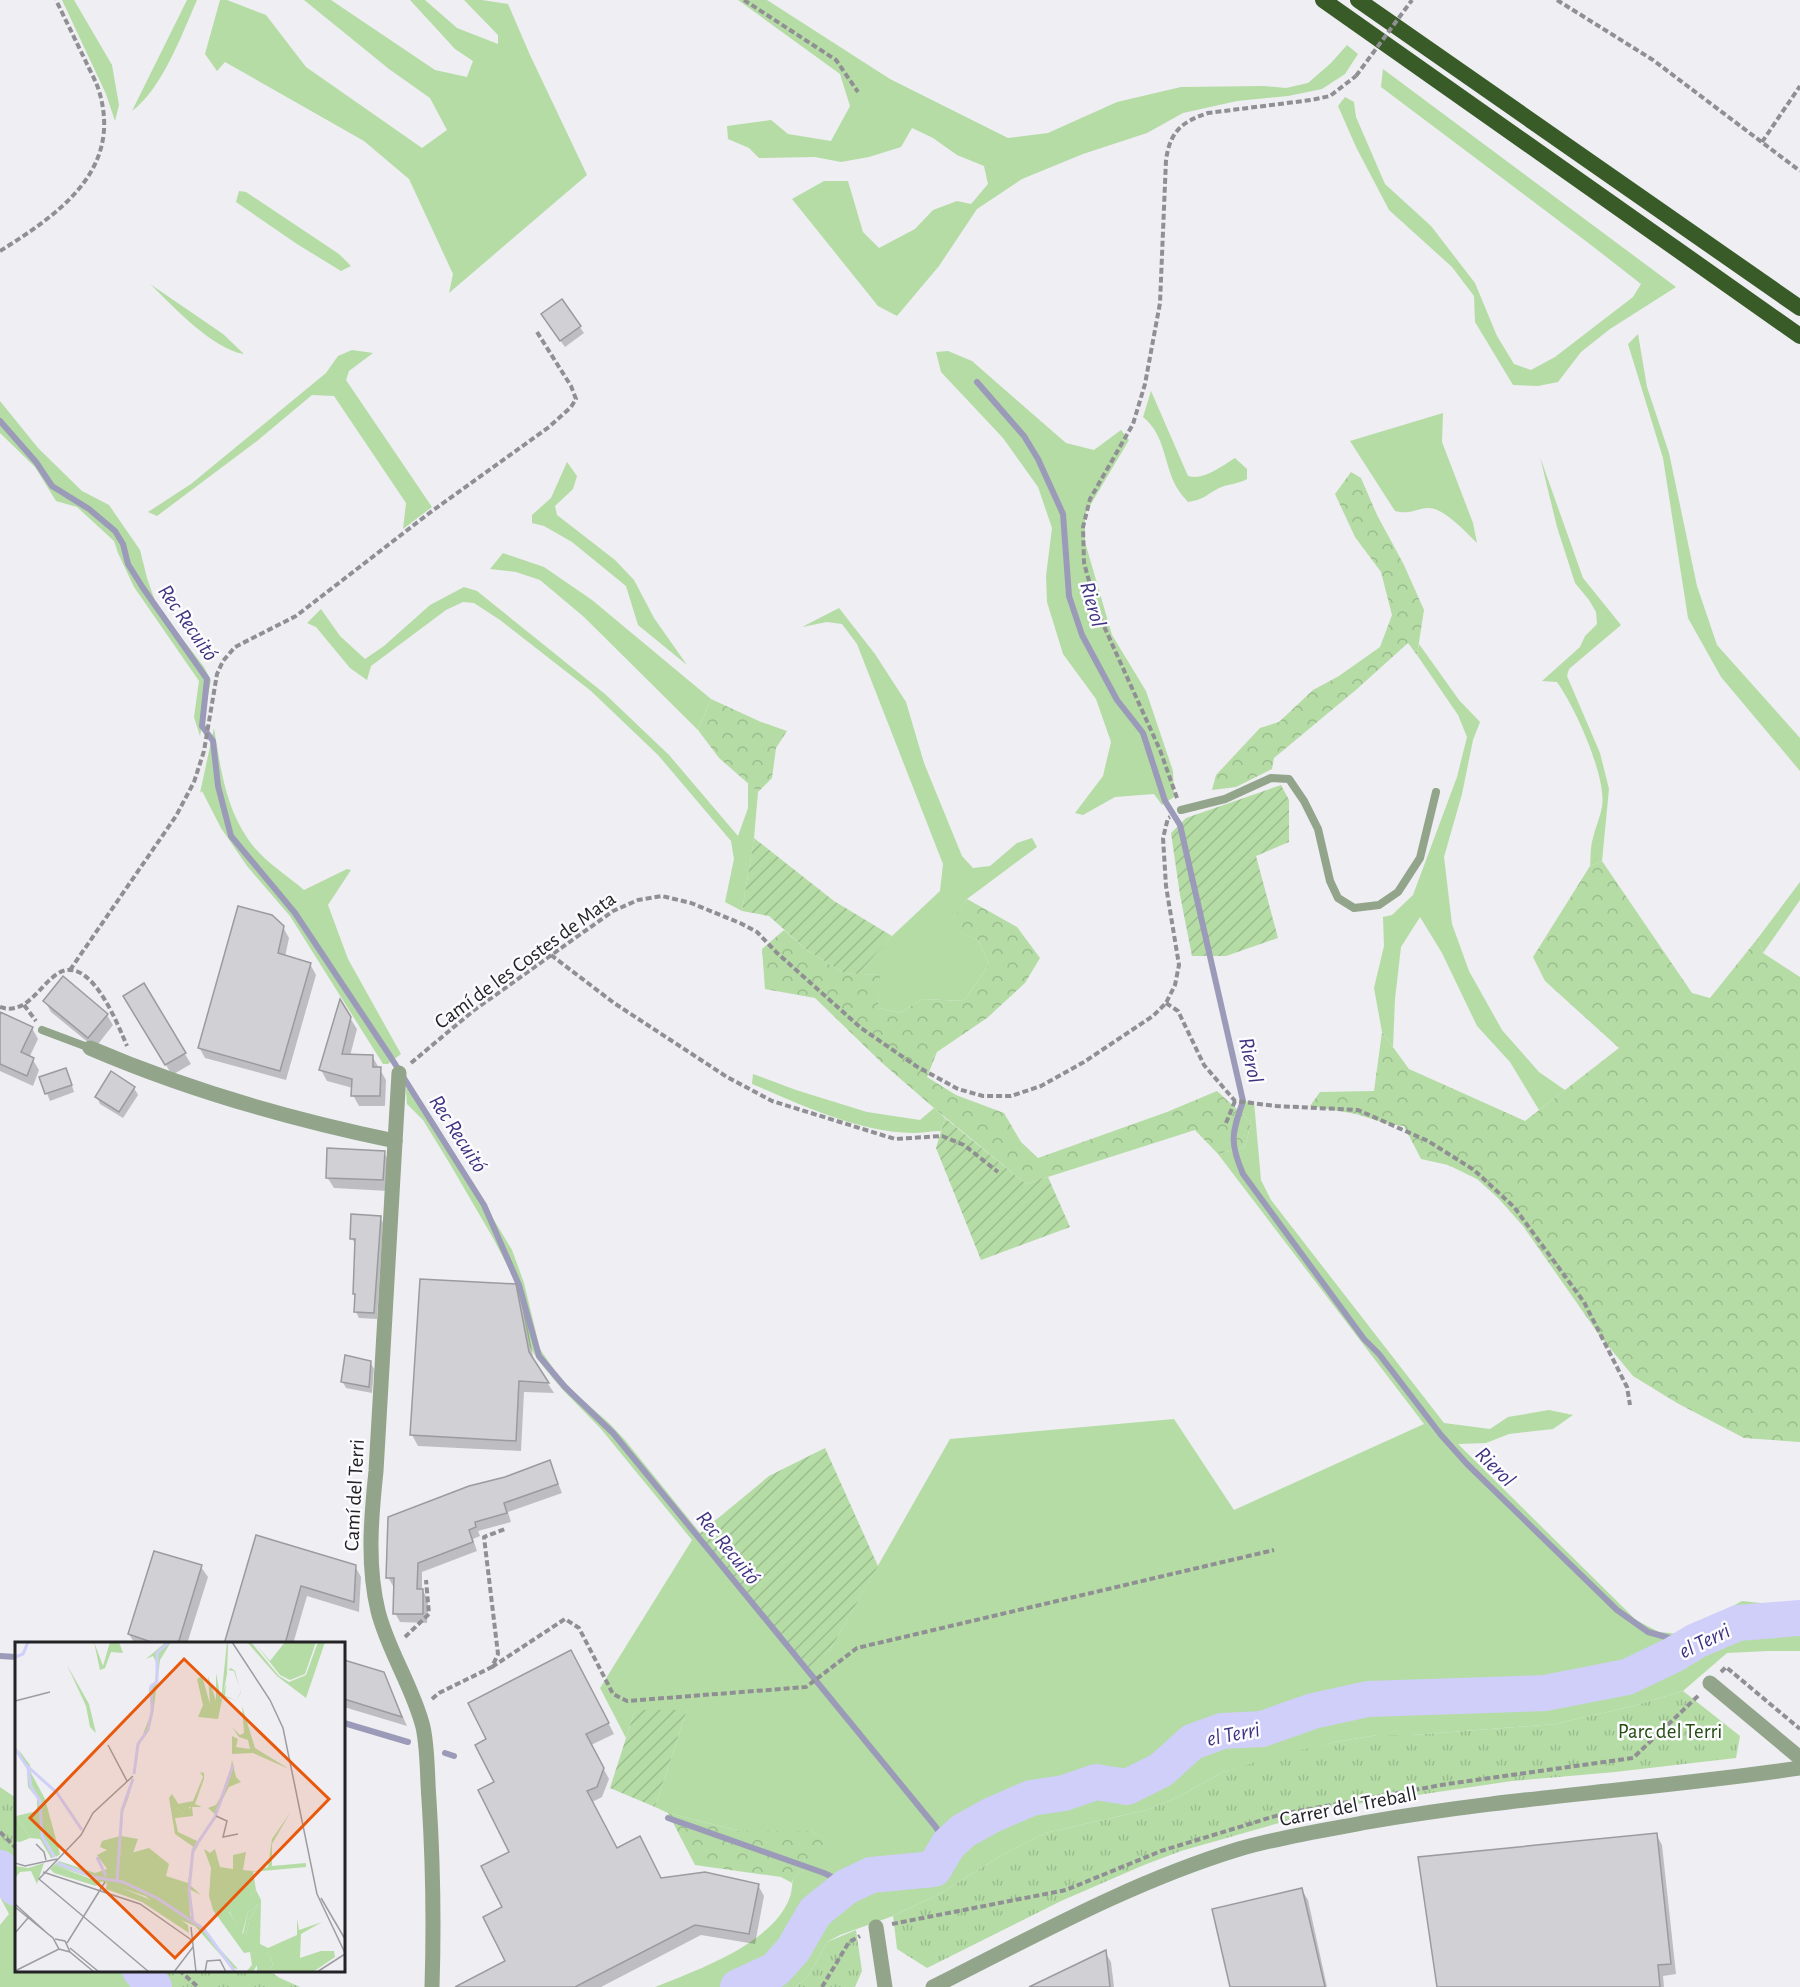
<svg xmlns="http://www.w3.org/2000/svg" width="1800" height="1987" font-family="'Alegreya Sans',sans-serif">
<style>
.grass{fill:#b5dca5}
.forest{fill:url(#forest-crowns)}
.park{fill:url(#park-tufts)}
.garden{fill:url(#garden-furrows)}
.shadow{fill:#0003}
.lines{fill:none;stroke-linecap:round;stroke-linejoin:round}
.stream{stroke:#9b9bb9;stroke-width:6}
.river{stroke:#cfcff9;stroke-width:36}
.building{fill:#d0d0d5;stroke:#9b9b9f;stroke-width:1.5}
.path{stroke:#909094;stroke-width:4;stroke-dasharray:6 3;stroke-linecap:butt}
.service{stroke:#92a48a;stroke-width:8}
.minor{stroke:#92a48a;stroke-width:15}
.trunk{stroke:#385b27;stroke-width:16}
.path-bridge{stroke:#909094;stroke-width:4;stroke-dasharray:6 3;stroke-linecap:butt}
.labels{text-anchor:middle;stroke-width:5;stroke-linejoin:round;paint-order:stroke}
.street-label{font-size:21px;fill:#232325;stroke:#fcfcff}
.park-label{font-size:21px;fill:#254d10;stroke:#fcfcff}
.water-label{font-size:22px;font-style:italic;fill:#3e3280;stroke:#fcfcff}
.inset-river{fill:none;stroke:#cfcff9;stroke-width:3}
.inset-road{fill:none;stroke:#9d9da1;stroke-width:1.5}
.view{fill:#e8590c;fill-opacity:0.15;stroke:#e8590c;stroke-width:3}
.inset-edge{fill:none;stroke:#232325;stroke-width:3}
</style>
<defs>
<pattern id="forest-crowns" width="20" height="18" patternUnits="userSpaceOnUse" patternTransform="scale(1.5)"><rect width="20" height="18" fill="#b5dca5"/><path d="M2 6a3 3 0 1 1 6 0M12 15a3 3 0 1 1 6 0" fill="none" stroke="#9bbc8e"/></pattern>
<pattern id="park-tufts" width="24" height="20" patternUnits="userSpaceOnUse" patternTransform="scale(1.5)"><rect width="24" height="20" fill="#b5dca5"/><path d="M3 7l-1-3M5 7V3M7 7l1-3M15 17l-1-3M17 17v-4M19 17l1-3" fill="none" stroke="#9bbc8e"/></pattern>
<pattern id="garden-furrows" width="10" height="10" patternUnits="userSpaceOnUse" patternTransform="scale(1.5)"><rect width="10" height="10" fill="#b5dca5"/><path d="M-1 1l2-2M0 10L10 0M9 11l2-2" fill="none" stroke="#9bbc8e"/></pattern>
</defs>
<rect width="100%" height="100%" fill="#eeeef3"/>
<!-- grass -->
<g class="grass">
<path d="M62,0H74L112,65L119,105L115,121L106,94Z"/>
<path d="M187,0H197C182,34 162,89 132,111Z"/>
<path d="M220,0H227L266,15L306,67L422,148L447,130L430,98L389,69L304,0H331L435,70L467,77L473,61L455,49L410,0H425L457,28L498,44V35L464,0H482L508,4L530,55L587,175L449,293L453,274L409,179L364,141L225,62L217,71L205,54Z"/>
<path d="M738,0H767L890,79L1008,138L1048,133L1117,102L1181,87L1263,86L1286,88L1308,83L1331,63L1347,45L1358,54L1345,74L1322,89L1288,96L1237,101L1183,113L1147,133L1083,154L1022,179L977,209L939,266L897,316L878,306L792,199L824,181H848L863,232L879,248L915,229L933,210L957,201L971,204L988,184L984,166L957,155L933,138L912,128L901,147L869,157L841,162L815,157L759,158L749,148L728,139L727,126L771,120L788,134L831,141L850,106L840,74Z"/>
<path d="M1383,69L1676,287L1610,329L1581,352L1558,382L1538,386L1513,385L1475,322L1474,296L1452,267L1389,210L1356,147L1338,106L1345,97L1354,102L1356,117L1385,184L1431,226L1475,283L1497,336L1514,364L1531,370L1555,357L1633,297L1641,284L1591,245L1381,87Z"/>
<path d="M239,191L246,192L339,254L351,266L341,271L297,244L236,202Z"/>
<path d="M150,284L223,334L244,354C212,349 173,306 150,284Z"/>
<path d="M1638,334L1647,387L1669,453L1697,586L1717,645L1800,738V771L1721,677L1688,618L1663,458L1628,344Z"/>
<path d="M352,350L373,353L349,371L346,380L432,507L403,529L406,503L334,396L312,395L257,441L157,516L148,512L191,484L326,373L338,356Z"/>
<path d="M948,351L972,361L1066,443L1094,450L1121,430L1129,440L1085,514V542L1112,635L1146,691L1173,771L1174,797L1162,805L1154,794L1115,797L1083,815L1075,813L1103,776L1111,742L1096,699L1063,654L1047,602L1046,576L1052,528L1038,487L1003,438L941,372L936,352Z"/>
<path d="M1151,391L1188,476C1203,481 1222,466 1235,458L1247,469V479C1238,484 1228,484 1219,488C1206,495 1203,500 1188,502C1185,498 1181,495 1179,491C1163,467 1167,436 1143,417Z"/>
<path d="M0,401L38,448L82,491L109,505L140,550L147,578L156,604L204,667L211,680L200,736L194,717L199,681L134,587L118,553L114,541L77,507L56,501L35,467L0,433Z"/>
<path d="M1443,413L1442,442L1473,523L1477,543C1466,532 1443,507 1428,508C1414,509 1410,515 1395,511L1350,441Z"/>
<path d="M1540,457L1583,578L1621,625L1569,669L1567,676L1600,753L1609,789L1602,861L1590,866C1591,857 1590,847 1593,838C1595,828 1600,818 1602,807C1607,777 1575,707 1557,682L1542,681L1580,647L1585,636L1597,624L1596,612L1589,600L1575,583L1557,527Z"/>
<path d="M567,462L577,476L573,489L555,506L557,515L615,560L634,580L654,618L687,665L638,625L626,586L572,542L544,526L532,523V515L551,498Z"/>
<path d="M503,553L544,567L592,600L711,699L698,730L584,617L540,580L516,572L490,569Z"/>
<path d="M464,587L477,591L605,694L669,755L738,836L748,808V783L758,792L754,838L742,911L725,902L734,859L731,841L658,755L591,691L500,620L474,603L463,602L446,610L371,666L367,680L350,668L316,627L307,623L321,609L340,636L365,659L384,646L430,605Z"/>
<path d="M839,608L875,654L906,702L924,763L962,856L973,868L990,866L1017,843L1032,838L1037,847L967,899L948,927L978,940L989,964L964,1001L922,999L900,1013L878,1008L879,975L858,974L892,936L940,891L943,864L857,644L842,624L827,622L802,627Z"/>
<path d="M1419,644L1459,700L1480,722L1473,740L1462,794L1444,857L1452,924L1469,971L1502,1030L1539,1072L1565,1090L1539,1110L1510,1062L1477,1026L1442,953L1420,917L1401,947L1395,999L1393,1047L1382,1032L1374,988L1384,946L1383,917L1392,915L1413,895L1457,777L1467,737L1458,715L1417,655Z"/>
<path d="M214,728C221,771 226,812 254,847C267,863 288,876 304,890L347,869L351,870L328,905L348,959L401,1054L388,1064H383L290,916L247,866L221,828L202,791L200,793Z"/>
<path d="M1800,882V900L1763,953L1758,938Z"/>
<path d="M753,1074L796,1090L867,1112L920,1120L934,1108L945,1118L941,1131C932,1131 922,1133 913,1133C857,1132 802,1105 752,1084Z"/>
<path d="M409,1082L437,1125L512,1250L524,1283L540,1349L557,1374L576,1394L609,1423L625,1440L810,1669L830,1650L950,1439L1174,1419L1234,1510L1424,1424L1218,1154L1245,1147L1251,1122L1237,1109L1249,1100L1254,1102L1261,1180L1271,1200L1444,1423L1490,1429L1508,1417L1549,1410L1573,1415L1553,1429L1509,1434L1486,1443L1458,1444L1636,1620L1659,1632L1681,1634L1742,1601L1800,1607V1651H1768L1727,1653L1683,1691L1633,1706L1555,1724L1412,1735H1378L1335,1742L1223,1772L1178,1797L1147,1810L1045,1833L1002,1855L943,1892L893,1916L840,1935L827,1942L809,1975L796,1987H655C697,1970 773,1944 790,1897C792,1891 792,1884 793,1878L837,1846L811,1831H739L668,1813L655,1807L687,1710H635L626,1738L600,1688L692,1540L601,1429L561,1388L537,1359L530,1347L518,1286L493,1238L450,1164L423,1120L407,1104L406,1090Z"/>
<path d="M0,1850L16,1867V1970L158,1971L170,1987H0V1925L9,1914L0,1897Z"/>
</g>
<!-- forest -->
<g class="forest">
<path d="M1351,472L1361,478L1377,515L1404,565L1424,610L1417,655L1408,643L1357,689L1274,758L1272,769L1236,787L1212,790L1216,775L1260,728L1279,722L1313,690L1339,676L1380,647L1392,615L1381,572L1355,537L1335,494Z"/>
<path d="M711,699L761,722L787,731L776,748L772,778L758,792L719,758L698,730Z"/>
<path d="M1602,861L1692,993L1710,998L1758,938L1763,953L1800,977V1442L1744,1438L1677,1403L1633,1376L1600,1336L1523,1226L1498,1198L1477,1179L1448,1165L1421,1159L1404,1126L1388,1124L1356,1114L1310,1106L1320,1092L1374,1091L1382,1032L1409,1069L1525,1121L1619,1048L1545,981L1533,957L1590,866Z"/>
<path d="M967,899L1017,927L1040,958L1025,983L987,1018L937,1052L927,1077L956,1095L1004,1113L1021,1142L1038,1158L1167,1112L1217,1091L1251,1122L1245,1147L1218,1154L1195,1130L1026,1184L934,1108L881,1062L815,998L765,989L762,949L784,930L808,951L844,973L880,975L878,1008L900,1013L922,999L964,1001L989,964L978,940L947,927Z"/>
<path d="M668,1813L739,1831H811L838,1846L793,1878L792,1883L781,1877L695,1865Z"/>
</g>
<!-- park -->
<g class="park">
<path d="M1683,1691L1740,1736L1736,1758L1615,1772L1512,1781L1350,1805L1300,1817L1181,1851L1144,1865L1061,1901L927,1968L897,1949L893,1916L943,1892L1002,1855L1045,1833L1147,1810L1178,1797L1223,1772L1269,1758L1335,1742L1378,1735H1412L1555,1724L1633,1706Z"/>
<path d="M0,1787L16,1798V1867L0,1850Z"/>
<path d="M856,1930L862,1971L855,1987H796L809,1975L827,1942Z"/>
<path d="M158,1971H269L280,1978L300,1987H170Z"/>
</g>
<!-- garden -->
<g class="garden">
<path d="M1281,785L1289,800V842L1256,856L1278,938L1226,956H1192L1180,895L1171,833L1186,818Z"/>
<path d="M754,838L834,901L892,936L858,974L844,973L808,951L769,916L742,911Z"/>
<path d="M945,1118L1026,1184L1048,1177L1070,1227L981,1260L936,1148Z"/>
<path d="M825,1448L878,1566L830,1650L811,1670L699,1534L769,1476Z"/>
<path d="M635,1710H687L655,1807L610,1788Z"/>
</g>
<!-- shadow -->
<g class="shadow">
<path d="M561,301L584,333L565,347L546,321Z"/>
<path d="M283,927L289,938L285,957L310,964L316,975L286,1080L205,1058L199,1047Z"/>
<path d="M143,985L191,1064L172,1075L125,996Z"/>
<path d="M45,1001L107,1015L113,1025L95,1048L51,1012Z"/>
<path d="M0,1014L32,1028L38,1039L29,1058L33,1060L39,1070L33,1086L0,1071Z"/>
<path d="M350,1018L357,1029L350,1056H372L386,1080L385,1106H359L353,1095V1088L327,1081L321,1070Z"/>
<path d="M69,1076L74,1092L50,1101L41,1078Z"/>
<path d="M134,1088L138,1095L123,1118L100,1104L97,1097Z"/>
<path d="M384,1153L390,1163L388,1191L334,1188L327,1177Z"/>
<path d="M380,1217L383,1223L377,1319L359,1318L356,1312L357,1298L354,1293L356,1244L351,1238Z"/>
<path d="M515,1286L522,1297L534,1362L554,1393L524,1392L521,1451L418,1446L412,1435Z"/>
<path d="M370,1362L374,1369L372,1393L346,1388L342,1381Z"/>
<path d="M550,1462L562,1493L508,1512L511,1522L478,1531L480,1536L473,1539L477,1551L422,1572V1590L428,1599L427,1623L400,1622L395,1613V1586H393L388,1577L506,1478Z"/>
<path d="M257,1537L355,1566L361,1577L359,1612L307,1596L293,1644H225Z"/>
<path d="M201,1567L208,1577L187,1644H135L129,1634Z"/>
<path d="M344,1662L383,1673L407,1726L344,1707Z"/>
<path d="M577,1662L614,1734L591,1745L609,1779L602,1797L592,1802L617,1850L661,1879L758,1885L764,1896L755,1944L701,1935L601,1987H465L507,1962L504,1908L511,1853L488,1740Z"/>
<path d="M1656,1834L1662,1845L1676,1974L1663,1976L1664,1987H1439Z"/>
<path d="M1302,1890L1308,1900L1327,1987H1232Z"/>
<path d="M1105,1952L1111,1962L1114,1987H1033Z"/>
</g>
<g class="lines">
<!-- stream -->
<g class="stream">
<path d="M977,382L1024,436L1038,459L1063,514L1069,596L1082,635L1117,700L1143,733L1165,801L1180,825L1243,1101C1232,1134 1229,1141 1243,1174L1364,1339L1379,1354L1441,1435L1467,1464L1617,1610L1648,1632L1673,1639L1696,1641"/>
<path d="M0,421L36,462L52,486L89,509L115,531L123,544L128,564L143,588L207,679L202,726L213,741L218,786L231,836L295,913L390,1056L484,1205L519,1285L539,1356L565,1387L613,1433L935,1826L948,1845"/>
<path d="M0,1656L16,1657"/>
<path d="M344,1723L408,1742"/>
<path d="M445,1753L454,1756"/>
<path d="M668,1818L824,1873L841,1881L846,1887"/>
</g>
<!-- river -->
<g class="river">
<path d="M0,1868L16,1888"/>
<path d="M140,1970L154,1987"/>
<path d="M738,1987L775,1970L793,1950L815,1912L846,1887L871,1875L934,1869L948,1845L963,1831L992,1815L1031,1798L1064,1793L1096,1782L1127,1787L1161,1770L1192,1742L1222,1731L1262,1729L1313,1711L1368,1699L1545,1693L1627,1677L1673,1655L1696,1641L1738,1623L1800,1618"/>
</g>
</g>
<!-- building -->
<g class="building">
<path d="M562,299L581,326L560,341L541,314Z"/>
<path d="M238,906L272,915L284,926L278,953L311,963L280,1071L198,1048Z"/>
<path d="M63,976L108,1014L88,1038L43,1001Z"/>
<path d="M144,983L186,1053L165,1065L123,996Z"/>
<path d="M340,999L351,1017L342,1054L373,1055V1067H381L380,1096H351L352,1079L319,1070Z"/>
<path d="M0,1012L33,1027L21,1052L34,1058L27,1076L0,1064Z"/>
<path d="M66,1068L72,1085L45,1094L39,1077Z"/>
<path d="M111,1071L135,1087L119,1112L95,1097Z"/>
<path d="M327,1148L385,1151L383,1180L326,1178Z"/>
<path d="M351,1214L381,1216L374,1313L354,1312L355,1294H353L355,1239H350Z"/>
<path d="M420,1279L516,1284L529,1352L549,1383L519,1381L516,1441L410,1435Z"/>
<path d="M345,1355L371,1361L369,1387L341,1382Z"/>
<path d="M550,1460L558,1484L504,1503L507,1513L475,1522L476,1527L469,1530L473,1542L418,1563L417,1589H423V1614H393L394,1578H386L388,1517L469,1486L505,1477Z"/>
<path d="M256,1535L356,1565L354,1602L301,1586L285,1644H224Z"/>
<path d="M154,1551L202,1565L178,1644H157L128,1634Z"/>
<path d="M571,1650L609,1723L586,1734L604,1768L597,1787L587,1791L617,1848L640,1836L661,1878L705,1872L759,1884L749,1934L695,1925L575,1987H455L505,1961L483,1917L502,1907L481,1866L509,1852L478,1790L494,1782L475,1745L486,1739L468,1703Z"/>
<path d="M344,1660L384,1672L402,1717L344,1699Z"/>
<path d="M1657,1833L1671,1964L1658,1965L1660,1987H1437L1418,1857Z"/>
<path d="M1302,1888L1325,1987H1230L1212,1909Z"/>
<path d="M1106,1950L1110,1987H1029Z"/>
</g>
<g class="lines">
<!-- path -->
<g class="path">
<path d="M744,0L836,60L858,92"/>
<path d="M1557,0L1653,60L1800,171"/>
<path d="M1762,142L1800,86"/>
<path d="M0,251C59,214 123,170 99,91C96,81 90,71 86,62C76,41 66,21 56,0"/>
<path d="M1177,798L1160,750L1098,613L1084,563L1083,527L1090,499L1133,424L1145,384L1160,303L1166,160C1170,132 1181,122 1208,113L1311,100L1330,96L1356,76"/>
<path d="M551,955L614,1003L727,1077L772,1101L895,1139L942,1136L964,1145L998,1172"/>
<path d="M70,970L176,816L194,782L204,751L217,674L223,661L235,647L296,616L432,511L549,427L571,407L576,399L571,386L537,332"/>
<path d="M1166,1003L1178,1011L1204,1065L1235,1101L1276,1106L1358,1110L1428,1141L1474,1170L1514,1207L1584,1302L1627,1387L1630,1405"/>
<path d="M24,1005L36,1021"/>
<path d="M0,1007C26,1016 39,986 57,974C90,952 118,1025 127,1046"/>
<path d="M411,1063L473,1011L613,911L638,900L662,896L691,903L740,923L757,932L777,953L861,1028L916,1066L958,1089L983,1096H1011L1041,1086L1084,1062L1153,1016L1166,1003L1175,985L1179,965L1166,886L1163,838L1168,818L1170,817"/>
<path d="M1226,1123L1235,1101"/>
<path d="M405,1637L429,1614L426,1580"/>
<path d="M492,1667L565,1619L579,1628L613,1694L627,1701L806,1687L857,1648L1274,1550"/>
<path d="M1721,1672L1726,1667L1800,1729"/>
<path d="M432,1699L439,1693L492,1667L498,1654L484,1537L505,1529"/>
<path d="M0,1832L16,1848"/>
<path d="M892,1924L1066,1890L1161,1851L1282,1814L1447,1784L1633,1758L1699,1695"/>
<path d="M179,1970L198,1987"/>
<path d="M822,1987L849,1942L860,1936"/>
</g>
<!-- service -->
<g class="service">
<path d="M1181,810L1225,799L1271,778L1289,779L1304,801L1318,829L1330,881L1338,898L1354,908L1379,905L1398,892L1420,858L1436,792"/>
<path d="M42,1030L90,1048"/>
</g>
<!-- minor -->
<g class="minor">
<path d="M90,1048C190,1091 289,1119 395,1141"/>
<path d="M399,1073L376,1471C371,1518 367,1565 378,1611C388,1651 413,1687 423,1727C428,1750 427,1776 429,1800C433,1862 434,1924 432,1987"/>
<path d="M1710,1683L1800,1758"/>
<path d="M876,1927L885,1987"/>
<path d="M933,1987C1033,1937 1131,1882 1239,1849C1280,1837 1325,1830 1368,1822C1511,1797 1656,1789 1800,1768"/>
</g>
<!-- trunk -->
<g class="trunk">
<path d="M1323,0L1800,336"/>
<path d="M1358,0L1800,308"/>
</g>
<!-- path-bridge -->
<path class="path-bridge" d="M1356,76L1412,0"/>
</g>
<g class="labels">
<!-- street labels -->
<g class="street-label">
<text transform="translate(525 960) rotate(-36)" y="7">Camí de les Costes de Mata</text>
<text transform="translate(354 1495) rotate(-87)" y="7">Camí del Terri</text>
<text transform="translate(1348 1806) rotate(-11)" y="7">Carrer del Treball</text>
</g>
<!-- park labels -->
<g class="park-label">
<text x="1670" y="1738">Parc del Terri</text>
</g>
<!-- water labels -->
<g class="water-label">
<text transform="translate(1094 604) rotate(74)" y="8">Rierol</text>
<text transform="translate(189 622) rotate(55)" y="8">Rec Recuitó</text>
<text transform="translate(1252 1060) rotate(77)" y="8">Rierol</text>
<text transform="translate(459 1133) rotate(57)" y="8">Rec Recuitó</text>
<text transform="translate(1496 1466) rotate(45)" y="8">Rierol</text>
<text transform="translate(729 1547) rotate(51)" y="8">Rec Recuitó</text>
<text transform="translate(1704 1640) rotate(-26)" y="8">el Terri</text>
<text transform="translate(1233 1733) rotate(-11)" y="8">el Terri</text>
</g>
</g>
<!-- overview -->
<g transform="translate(15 1642)">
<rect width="330" height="330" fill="#eeeef3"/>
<path d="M79,0L88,24L95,0H104L108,11L96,10L90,26L85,28ZM151,0H156L145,18L138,72L133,88L128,92L137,69L134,46L140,40L142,22L138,14L131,17ZM212,0L213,3L212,32L208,52L211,41L210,54L221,58L226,50L219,29L213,28L216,26L220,29L226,51L221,58L210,55L208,53L203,77L183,75L188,63L182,37L187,34L195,62L193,34L201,59V31L206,58ZM232,0H236L264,34L274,40L291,33L303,0H310L291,56L262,34ZM239,0L255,19L270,0H301L290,32L275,38L265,33ZM52,23L74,62L81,91L75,85L71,64ZM227,64L240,106L274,127L238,111L217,112V94L223,97L221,105L235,107L233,98L224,95L217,85L225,93L229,91ZM3,107L15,123L17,144L26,158L32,201L40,215L36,216L25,197L15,196L1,174L22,169V156L13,145L12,127ZM217,118L221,135L226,140L214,145L200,172L193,166L201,163L213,141ZM185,130L189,131V137L180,162L187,165H174V171L169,172L162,166L163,162L178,159L188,135ZM118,136L113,157L108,170L105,214L134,206L154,222L151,234L173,241L178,204L184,202L178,212L175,243L186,253L174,247L175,274L223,327L217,326L180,284L161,276L130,254L39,223L44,219L80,231L92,227L82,213L92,208L85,205L87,199L105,194L107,166ZM275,171L257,202V224L291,221V225L237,230L253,225L257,197ZM241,248L246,258L245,302L253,306L282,293V277L284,288L307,280L286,292L285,316L306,309H319L320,315L298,330H252L258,323L255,313L242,311L231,292L235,276L244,262L233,270L227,292L214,269Z" fill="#b5dca5"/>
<path d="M157,152L164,163L162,166L169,172L177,164L178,174L160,176L163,190L182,199L180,206L160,192L154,156ZM189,207L195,211L200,207L205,225L218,227V213L231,210L228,228L238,229L241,248L214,270L228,292L233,270L244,262L235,276L231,292L243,310L255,313L258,323L252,330L242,329V323L238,330H231L237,323L235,310L229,311L198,268L194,254L196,226Z" fill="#b5dca5"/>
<path d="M15,129L30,157L45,212L41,215L29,195L26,158L17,144ZM29,221L22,242L16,229L5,230L0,236V224L13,226ZM39,223L79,238H88L81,244L39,231L35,227ZM92,240L141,260L173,283L174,291L127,260L91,247Z" fill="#b5dca5"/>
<path d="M0,156L1,174L15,196L5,200L0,199ZM106,194L123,197L118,211L105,214Z" fill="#b5dca5"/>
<path class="inset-river" d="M0,15L8,12L13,0M0,107L13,126L16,145L25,159L27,194L39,215M11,123L42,151L67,188M119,132L123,102L133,88L137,69L136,44L142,40V11L154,0M82,215L91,234M42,221L79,235L108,240L142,256L189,287L220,330M102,239L107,168L118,137M178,280L174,248L178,208L200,175L218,123"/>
<path class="inset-road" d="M217,0L255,58L268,86L302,252L330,311M0,59L35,50M93,103L112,139M118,134L78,171L66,193L24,237L134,330M201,174L212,179L208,195L223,192M21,202L29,210L31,218M0,221L10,224L42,217M28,230L125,262L178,299M306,256L330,297M0,262L33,292M0,265L38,296L44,307L55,310M176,285L181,330M0,291L13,276M40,297L50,299L55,310L79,330M52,301L90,240M55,306L84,330M0,329L44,307M159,330L178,305M190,330L192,319L205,318L211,330M302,330L330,312"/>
<path class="view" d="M169,17L314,157L160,316L15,176Z"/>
<rect width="330" height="330" class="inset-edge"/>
</g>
</svg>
